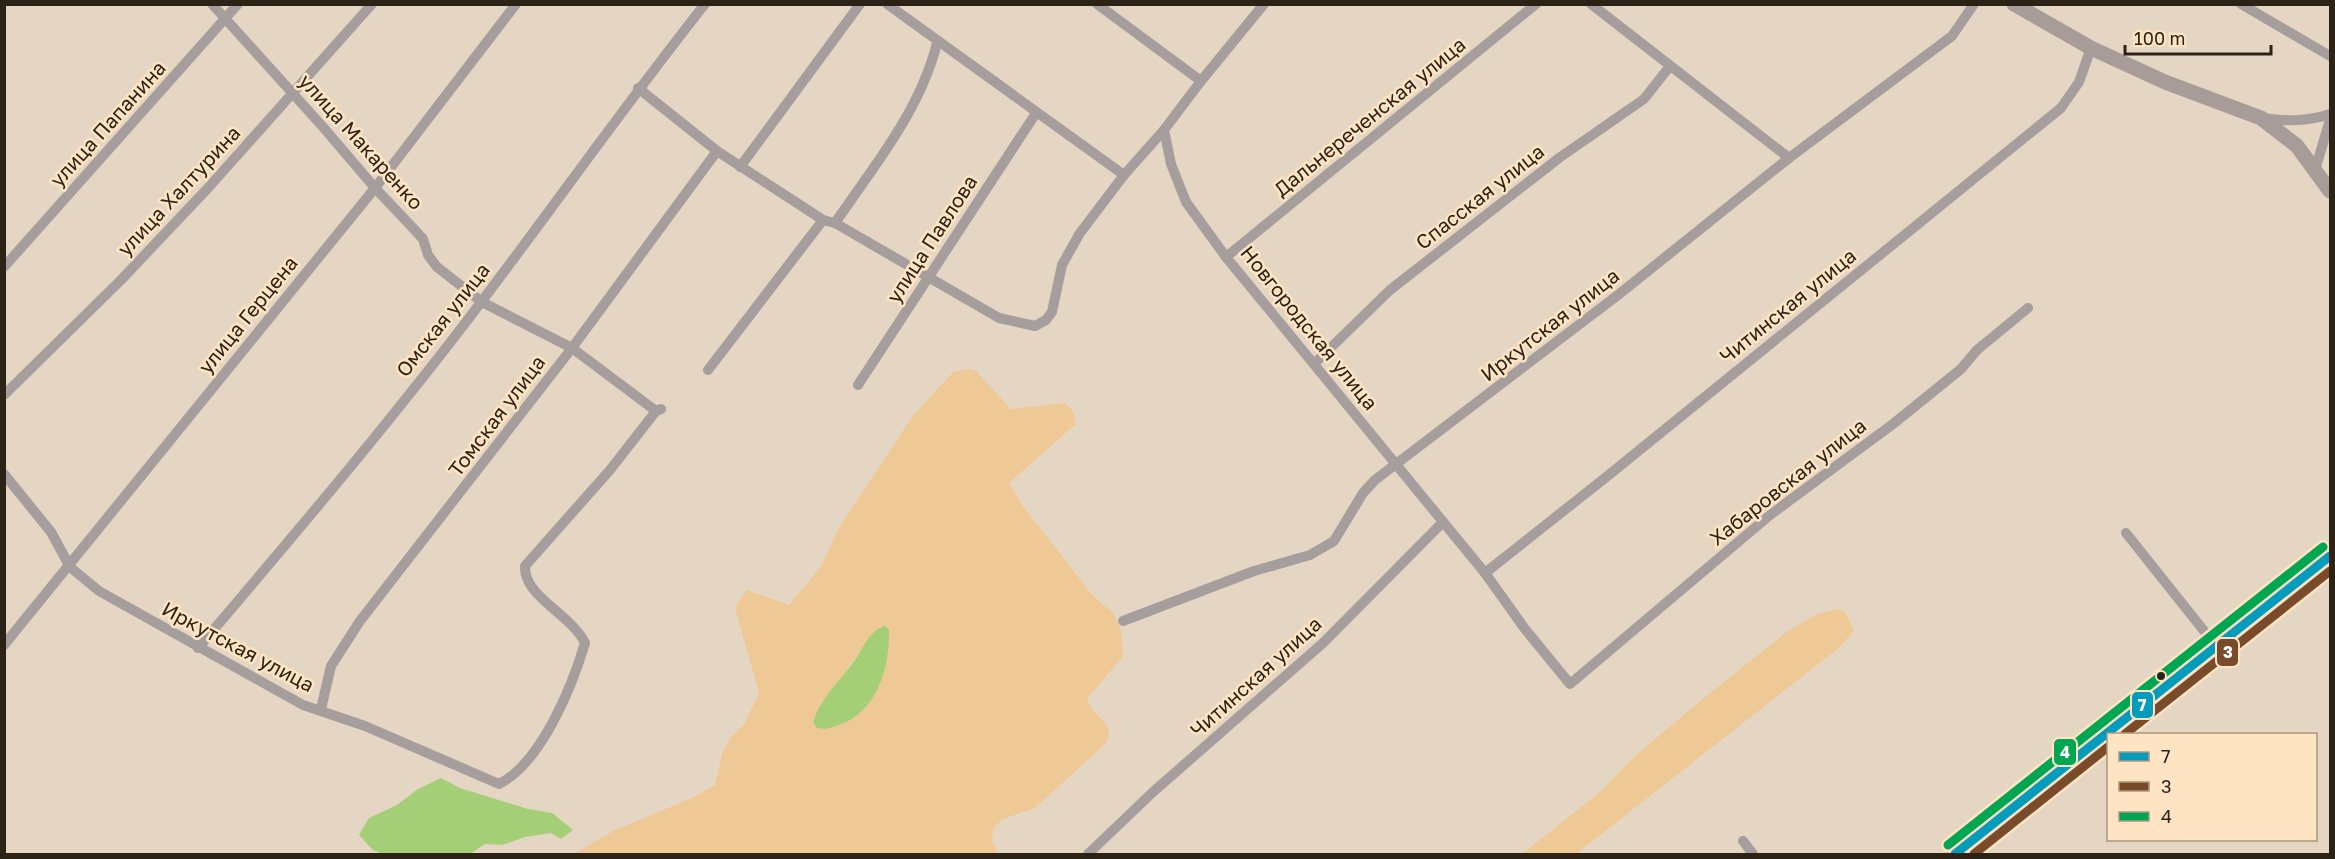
<svg xmlns="http://www.w3.org/2000/svg" width="2335" height="859" font-family="'Golos Text',sans-serif">
<style>
.green{fill:#efc995;fill-rule:evenodd}
.water{fill:#a4cf77}
.lines{fill:none;stroke-linecap:round;stroke-linejoin:round}
.street{stroke:#a69e9c;stroke-width:10}
.secondary{stroke:#a79c98;stroke-width:15}
.primary{stroke:#aa9f98;stroke-width:16}
.bus-1-casing{stroke:#fee4c3;stroke-width:14}
.bus-2-casing{stroke:#fee4c3;stroke-width:14}
.bus-3-casing{stroke:#fee4c3;stroke-width:14}
.bus-1{stroke:#049cbc;stroke-width:9}
.bus-2{stroke:#7a4b2a;stroke-width:9}
.bus-3{stroke:#00a651;stroke-width:9}
.bus-dot{fill:#2c2316;stroke:#fee4c3;stroke-width:2}
.labels{text-anchor:middle;stroke-width:5;stroke-linejoin:round;paint-order:stroke}
.street-label{font-size:20px;fill:#2c2316;stroke:#fee4c3}
.line-badge{stroke:#fee4c3;stroke-width:2}
.badge-label{font-size:16px;text-anchor:middle;font-weight:bold;fill:#fff}
</style>
<rect width="100%" height="100%" fill="#e4d6c3"/>
<!-- green -->
<g class="green">
<path d="M969,369L976,371L1011,409L1065,403L1073,411L1076,424L1009,483L1022,505L1094,597L1113,613L1121,630L1123,656L1087,699C1091,717 1119,724 1105,744L1035,808L1003,819L994,827L992,839L998,854H574L615,830L692,798L715,785L722,754L730,738L744,725L759,693L735,608L746,590L789,605L820,568L840,526L912,417L953,372ZM860,651L889,655L844,674Z"/>
<path d="M1837,609L1845,612L1854,630L1840,647L1576,854H1522L1601,791L1634,757L1699,702L1789,630L1818,614Z"/>
</g>
<!-- water -->
<g class="water">
<path d="M885,626L889,630C890,667 877,712 839,725C830,728 826,730 817,728L813,722C821,698 837,684 852,664C863,651 867,631 885,626Z"/>
<path d="M441,778L460,788L528,809L552,813L573,830L561,839L551,833L525,837L502,845L485,844L470,854H382L373,850L359,835L369,818L397,805L418,789Z"/>
</g>
<g class="lines">
<!-- street -->
<g class="street">
<path d="M212,4L323,127L375,188L412,227L423,239L428,255L437,267L482,302L572,348L656,411"/>
<path d="M1097,4L1201,81L1164,130L1171,164L1186,202L1226,257L1485,573L1525,629L1570,684L1770,515L1893,424L1961,369L1977,350L2028,308"/>
<path d="M1591,4L1789,158"/>
<path d="M2241,4L2330,56"/>
<path d="M1201,81L1264,4"/>
<path d="M638,88L717,151L823,220L835,223L999,318L1035,326L1046,320L1052,312L1062,265L1080,233L1124,175L887,4"/>
<path d="M2261,118C2286,121 2306,122 2330,114"/>
<path d="M740,167L860,4"/>
<path d="M2315,170L2330,120"/>
<path d="M1124,175L1164,130"/>
<path d="M835,223C874,166 920,111 937,43"/>
<path d="M1226,257L1536,4"/>
<path d="M4,267L238,4"/>
<path d="M1315,363L1390,290L1559,158L1644,99L1670,66"/>
<path d="M708,370L823,220"/>
<path d="M858,385L1036,113"/>
<path d="M4,395L121,280L208,188L372,4"/>
<path d="M4,474L51,532L70,567L99,591L303,705L365,726L499,784C541,763 572,687 585,643C571,614 523,596 525,566L610,470L656,411L661,409"/>
<path d="M2126,533L2216,646"/>
<path d="M1485,573L1610,474L2061,108L2079,82L2091,48"/>
<path d="M1123,621L1254,571L1310,555L1334,541L1363,493L1375,480L1618,295L1789,158L1952,36L1974,4"/>
<path d="M4,645L375,188L516,4"/>
<path d="M198,648C295,534 392,420 482,301C557,202 628,101 705,4"/>
<path d="M321,709L331,666L360,621L572,348L717,151"/>
<path d="M1743,841L1753,854"/>
<path d="M1088,854L1153,792L1323,643L1443,522"/>
</g>
<!-- secondary -->
<path class="secondary" d="M2014,4L2091,48L2165,82L2261,118L2297,146L2330,191"/>
<!-- primary -->
<path class="primary" d="M1955,854L2330,556"/>
<defs>
<path id="bus-1" d="M1955,854L2330,556"/>
<g id="bus-2">
<path d="M2125,734L2330,571"/>
<path d="M1974,854L2108,747"/>
</g>
<path id="bus-3" d="M1948,845L2323,547"/>
</defs>
<!-- bus-1 casing -->
<use href="#bus-1" class="bus-1-casing"/>
<!-- bus-2 casing -->
<use href="#bus-2" class="bus-2-casing"/>
<!-- bus-3 casing -->
<use href="#bus-3" class="bus-3-casing"/>
<!-- bus-1 -->
<use href="#bus-1" class="bus-1"/>
<!-- bus-2 -->
<use href="#bus-2" class="bus-2"/>
<!-- bus-3 -->
<use href="#bus-3" class="bus-3"/>
</g>
<!-- markers -->
<circle class="bus-dot" cx="2161" cy="676" r="5"/>
<g class="labels">
<!-- street labels -->
<g class="street-label">
<text transform="translate(1370 117) rotate(-39)" y="7">Дальнереченская улица</text>
<text transform="translate(108 124) rotate(-48)" y="7">улица Папанина</text>
<text transform="translate(361 142) rotate(48)" y="7">улица Макаренко</text>
<text transform="translate(179 191) rotate(-47)" y="7">улица Халтурина</text>
<text transform="translate(1480 197) rotate(-38)" y="7">Спасская улица</text>
<text transform="translate(932 239) rotate(-57)" y="7">улица Павлова</text>
<text transform="translate(1788 306) rotate(-39)" y="7">Читинская улица</text>
<text transform="translate(248 315) rotate(-51)" y="7">улица Герцена</text>
<text transform="translate(443 320) rotate(-52)" y="7">Омская улица</text>
<text transform="translate(1550 325) rotate(-38)" y="7">Иркутская улица</text>
<text transform="translate(1309 328) rotate(51)" y="7">Новгородская улица</text>
<text transform="translate(497 416) rotate(-53)" y="7">Томская улица</text>
<text transform="translate(1788 482) rotate(-38)" y="7">Хабаровская улица</text>
<text transform="translate(238 647) rotate(28)" y="7">Иркутская улица</text>
<text transform="translate(1256 677) rotate(-42)" y="7">Читинская улица</text>
</g>
</g>
<g class="line-badge">
<rect x="2216" y="638" width="23" height="29" rx="6" fill="#7a4b2a"/>
<rect x="2131" y="691" width="23" height="28" rx="6" fill="#049cbc"/>
<rect x="2053" y="738" width="24" height="28" rx="6" fill="#00a651"/>
</g>
<g class="badge-label">
<text x="2228" y="658">3</text>
<text x="2142" y="711">7</text>
<text x="2065" y="758">4</text>
</g>
<!-- border -->
<rect width="2335" height="859" fill="none" stroke="#2c2316" stroke-width="12"/>
<!-- legend -->
<rect x="2107" y="733" width="210" height="108" fill="#fee4c3" stroke="#aa977e" stroke-width="1.5"/>
<rect x="2119" y="752" width="30" height="9" fill="#049cbc" stroke="#aa977e" stroke-width="1.5"/>
<text x="2161" y="763" font-size="18" fill="#2c2316">7</text>
<rect x="2119" y="782" width="30" height="9" fill="#7a4b2a" stroke="#aa977e" stroke-width="1.5"/>
<text x="2161" y="793" font-size="18" fill="#2c2316">3</text>
<rect x="2119" y="812" width="30" height="9" fill="#00a651" stroke="#aa977e" stroke-width="1.5"/>
<text x="2161" y="823" font-size="18" fill="#2c2316">4</text>
<!-- scale -->
<path d="M2125 45v9h146v-9" fill="none" stroke="#2c2316" stroke-width="3"/>
<text x="2134" y="45" font-size="18" fill="#2c2316" stroke="#fee4c3" stroke-width="4.5" paint-order="stroke">100 m</text>
</svg>
